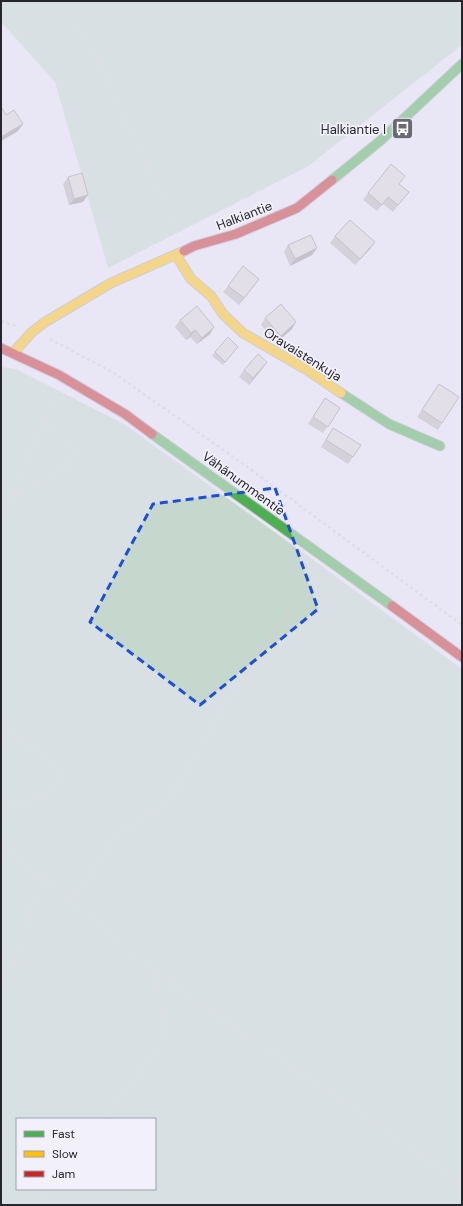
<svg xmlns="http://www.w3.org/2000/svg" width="463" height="1206" font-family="'DM Sans',sans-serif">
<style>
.green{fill:#c6d8ce;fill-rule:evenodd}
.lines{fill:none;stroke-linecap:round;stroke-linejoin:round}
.fast-casing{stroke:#b0aeba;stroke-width:11}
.slow-casing{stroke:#b0aeba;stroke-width:11}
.jam-casing{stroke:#b0aeba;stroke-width:11}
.path{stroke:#d1d1d5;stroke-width:2.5;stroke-dasharray:3 3;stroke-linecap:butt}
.fast{stroke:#4caf50;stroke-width:9}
.slow{stroke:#ffc107;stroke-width:9}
.jam{stroke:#c62828;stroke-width:9}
.wall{fill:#bbb7ba}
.shaded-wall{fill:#999597}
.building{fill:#dad5d8;stroke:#999597}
.marked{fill:none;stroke:#1d4ed8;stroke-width:3;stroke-dasharray:8 5;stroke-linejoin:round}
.labels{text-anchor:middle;stroke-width:3.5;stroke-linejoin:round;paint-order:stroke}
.poi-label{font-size:13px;fill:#27262f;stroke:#f1f0fb;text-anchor:end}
.street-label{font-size:13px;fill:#27262f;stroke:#f1f0fb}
</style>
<rect width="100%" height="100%" fill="#e9e7f5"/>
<!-- green -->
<g class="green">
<path d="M1,1H462V45L307,167L108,268L55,82L1,22Z"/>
<path d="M1,367L16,369L124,424L312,559L462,669V1205H1ZM17,1119H155V1189H17Z"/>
</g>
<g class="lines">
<defs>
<g id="fast">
<path d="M332,180L380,141L462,64"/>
<path d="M341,393L389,424L440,446"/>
<path d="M152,434L392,606"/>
</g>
<g id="slow">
<path d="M176,255L191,279L211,296L223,314L243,333L307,370L341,393"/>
<path d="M13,353L32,332L45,322L111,283L184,251"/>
</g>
<g id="jam">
<path d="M184,251L194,246L236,234L297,208L332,180"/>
<path d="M1,348L59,375L125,414L152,434"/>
<path d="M392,606L462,657"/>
</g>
</defs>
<!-- fast casing -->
<use href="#fast" class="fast-casing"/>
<!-- slow casing -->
<use href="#slow" class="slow-casing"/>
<!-- jam casing -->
<use href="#jam" class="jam-casing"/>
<!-- path -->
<g class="path">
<path d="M61,1L64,12L98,60L170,216L182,232"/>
<path d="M1,321L16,326"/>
<path d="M50,339L114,373L246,466L462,625"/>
<path d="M46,421L54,391"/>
<path d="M1,510L15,493L37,431L46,421L60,430L74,449L71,463L41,483L15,493"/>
<path d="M1,728L45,757L57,768L59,776L53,789L41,798L8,803L1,811"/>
<path d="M1,846L57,889L154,971L161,1007L164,1036L105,1119"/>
<path d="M66,897L91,874L119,832L166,804L236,687L267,641L296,606L323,577"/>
<path d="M154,971L239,1032L344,1100L462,1184"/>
<path d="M1,979L8,972L23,946L29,915L39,888L45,879"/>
<path d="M35,1205L48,1189"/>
</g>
<!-- fast -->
<use href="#fast" class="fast"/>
<!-- slow -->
<use href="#slow" class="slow"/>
<!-- jam -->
<use href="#jam" class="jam"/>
</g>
<!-- wall -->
<g class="wall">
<path d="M68,177L83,202L69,205L63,184Z"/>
<path d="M399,184L409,192L393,212L383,204L377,211L363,200L368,193Z"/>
<path d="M335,236L375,242L370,249L355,265L330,243Z"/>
<path d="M288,245L317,248L312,255L290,266L284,252Z"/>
<path d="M259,279L239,305L223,292L228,286Z"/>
<path d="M265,318L292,329L276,343L261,325Z"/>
<path d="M180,320L214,327L210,334L197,344L190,337L186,340L175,327Z"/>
<path d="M238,347L223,365L212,356L215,352Z"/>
<path d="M267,362L262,369L249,385L239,377L244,370Z"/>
<path d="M434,391L442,423L438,430L417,417Z"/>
<path d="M325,398L340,408L323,433L308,424Z"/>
<path d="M333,428L353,457L348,464L321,447Z"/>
</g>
<!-- shaded-wall -->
<g class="shaded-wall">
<path d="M23,124L18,131L1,141V137Z"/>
<path d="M88,195L83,202L69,205L74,199Z"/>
<path d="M375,242L370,249L355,265L360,259Z"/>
<path d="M317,248L312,255L290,266L295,259Z"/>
<path d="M259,279L254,286L239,305L244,298Z"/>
<path d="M296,322L292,329L276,343L281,336Z"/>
<path d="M214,327L210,334L197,344L202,338Z"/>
<path d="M195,330L190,337L186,340L191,333Z"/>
<path d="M267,362L262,369L249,385L253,378Z"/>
</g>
<!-- building -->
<g class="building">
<path d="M2,108L6,115L14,110L23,124L1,137V109Z"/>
<path d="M391,164L405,176L399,184L409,192L398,205L388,197L382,205L368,193Z"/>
<path d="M82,173L88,195L74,199L68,177Z"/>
<path d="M350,220L375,242L360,259L335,236Z"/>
<path d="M311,235L317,248L295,259L288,245Z"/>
<path d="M243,266L259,279L244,298L228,286Z"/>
<path d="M281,304L296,322L281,336L265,318Z"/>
<path d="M197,306L214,327L202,338L195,330L191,333L180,320Z"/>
<path d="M228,337L238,347L225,362L215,352Z"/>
<path d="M258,354L267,362L253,378L244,370Z"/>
<path d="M439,384L459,397L442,423L422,410Z"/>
<path d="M325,398L340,408L328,427L313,417Z"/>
<path d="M333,428L361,445L353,457L326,440Z"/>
</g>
<!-- marked area -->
<path d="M0 0H463V1206H0ZM275,488L318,609L200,705L90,622L153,504Z" fill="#e9e7f5" fill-opacity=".55" fill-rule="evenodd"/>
<path class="marked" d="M275,488L318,609L200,705L90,622L153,504Z"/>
<!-- icons -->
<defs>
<symbol id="bus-square" viewBox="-11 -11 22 22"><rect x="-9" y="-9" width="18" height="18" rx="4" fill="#6b6a74" stroke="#f1f0fb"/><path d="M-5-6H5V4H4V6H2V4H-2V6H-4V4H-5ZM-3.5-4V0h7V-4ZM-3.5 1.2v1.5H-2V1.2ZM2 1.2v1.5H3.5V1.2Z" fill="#fff"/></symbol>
</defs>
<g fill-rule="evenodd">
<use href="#bus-square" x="390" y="116" width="25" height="25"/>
</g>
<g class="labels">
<!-- poi labels -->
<g class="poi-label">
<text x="386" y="134">Halkiantie I</text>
</g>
<!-- street labels -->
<g class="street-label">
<text transform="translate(244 215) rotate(-21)" y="5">Halkiantie</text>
<text transform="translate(303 354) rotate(32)" y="5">Oravaistenkuja</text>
<text transform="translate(244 483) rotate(36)" y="5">Vähänummentie</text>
</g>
</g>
<!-- border -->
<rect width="463" height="1206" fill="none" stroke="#27262f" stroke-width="4"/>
<!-- legend -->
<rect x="16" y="1118" width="140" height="72" fill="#f1f0fb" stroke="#a09fa9"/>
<rect x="24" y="1131" width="20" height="6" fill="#4caf50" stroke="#a09fa9"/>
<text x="52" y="1138" font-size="12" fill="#27262f">Fast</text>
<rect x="24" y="1151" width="20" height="6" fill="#ffc107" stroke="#a09fa9"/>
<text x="52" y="1158" font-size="12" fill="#27262f">Slow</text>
<rect x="24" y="1171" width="20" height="6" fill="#c62828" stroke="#a09fa9"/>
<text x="52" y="1178" font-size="12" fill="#27262f">Jam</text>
</svg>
